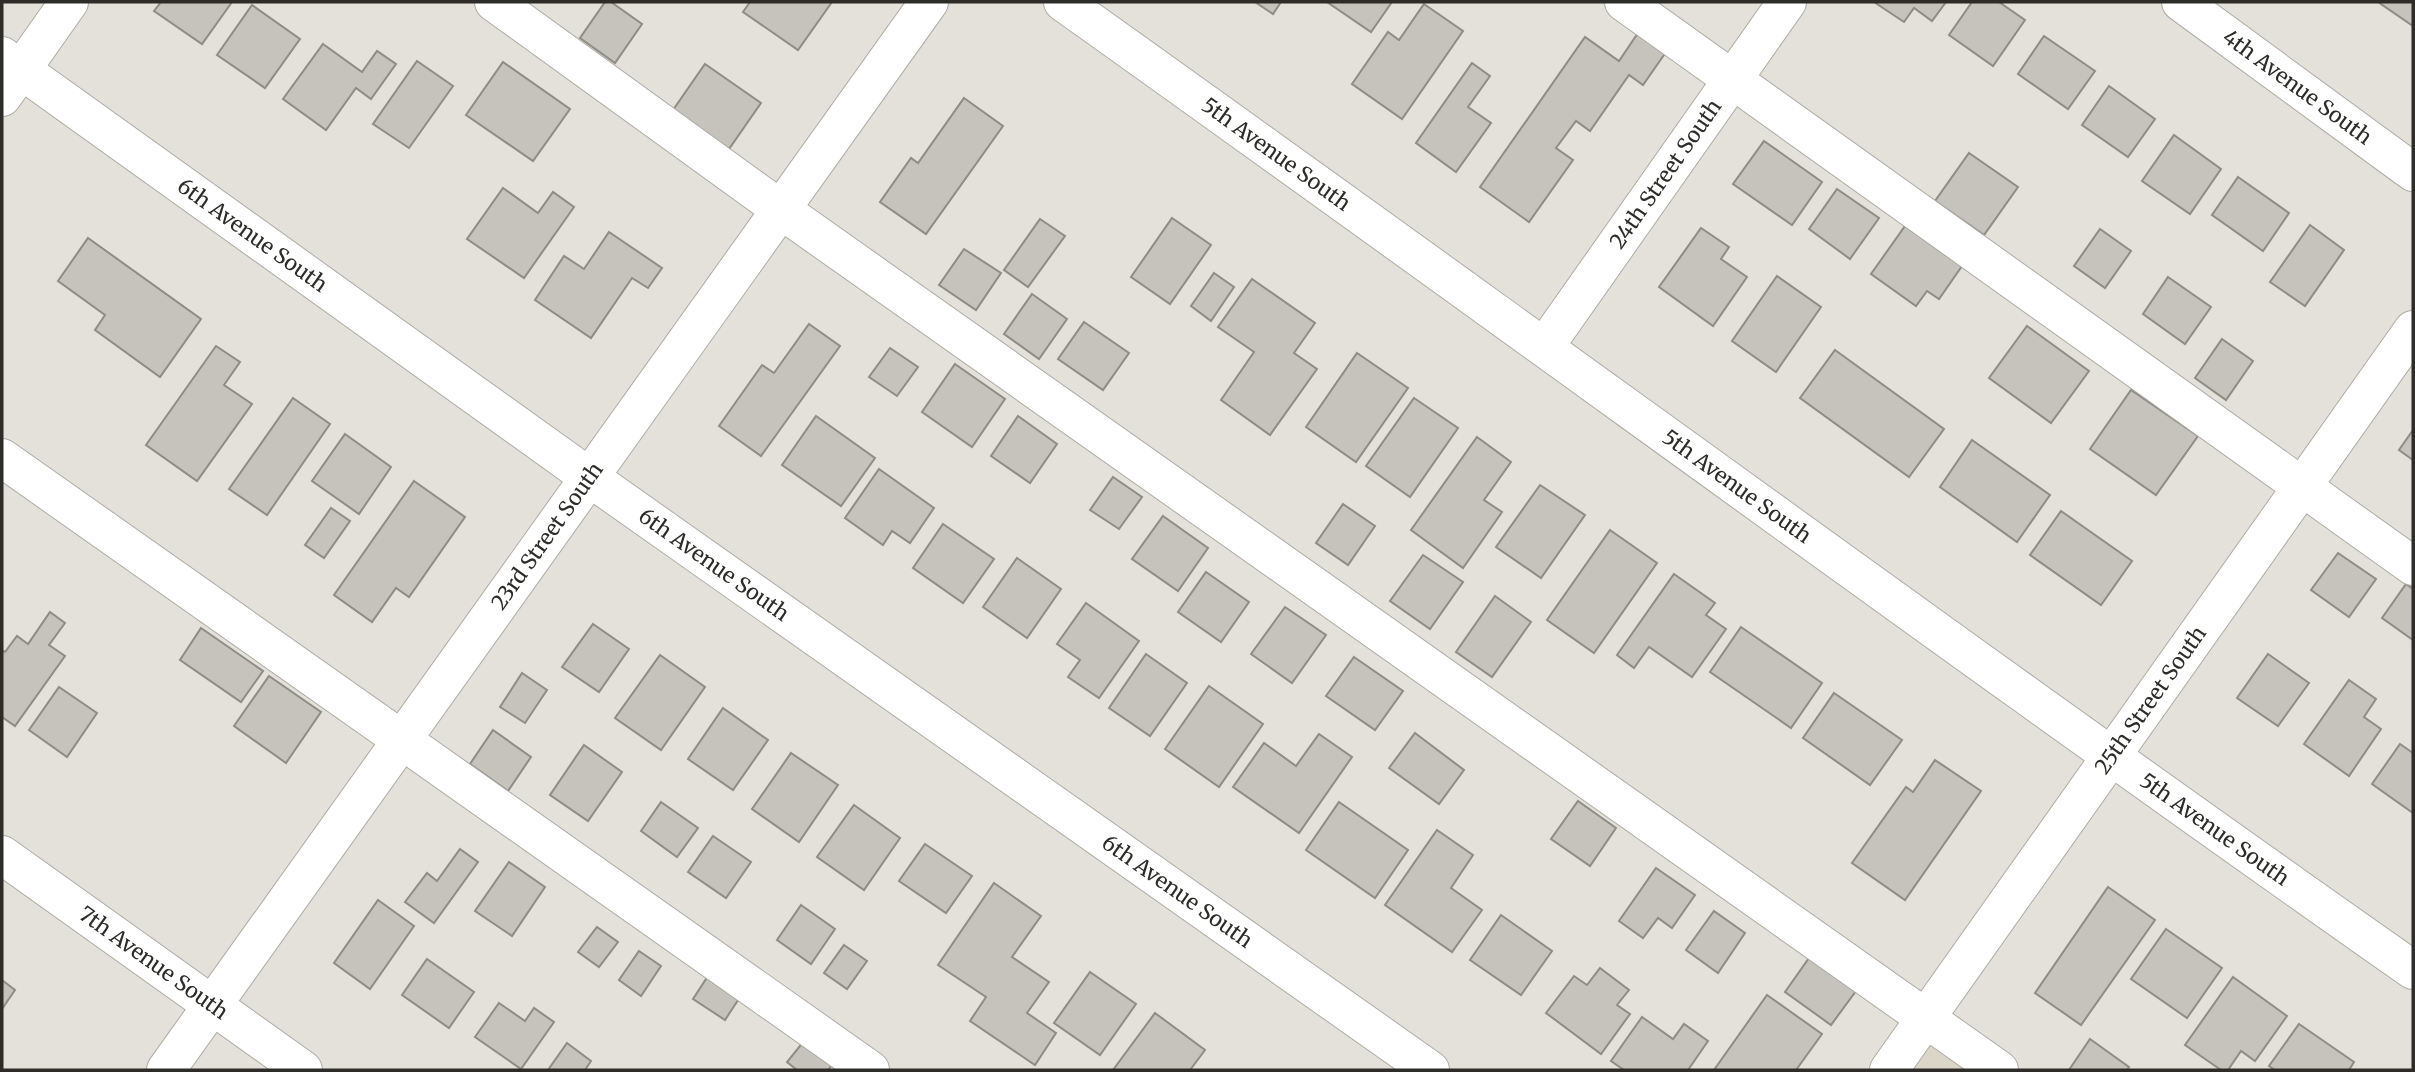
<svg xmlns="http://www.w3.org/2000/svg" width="2415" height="1072" font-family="Merriweather,serif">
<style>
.built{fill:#dcd6c8}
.building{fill:#c6c3bc;stroke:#8f8c85;stroke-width:2}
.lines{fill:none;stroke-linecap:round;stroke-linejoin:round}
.minor-casing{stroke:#afaca5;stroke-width:40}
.minor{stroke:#fff;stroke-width:38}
.labels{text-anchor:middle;stroke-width:5;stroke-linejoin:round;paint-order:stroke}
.street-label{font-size:21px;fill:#2d2c29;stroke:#fff}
</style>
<rect width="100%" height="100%" fill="#e4e1da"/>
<!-- built -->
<path class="built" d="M1926,1018L1999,1070H1889Z"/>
<!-- building -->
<g class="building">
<path d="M161,2H232L202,44L154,11Z"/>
<path d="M605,2H611L642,24L615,63L580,38Z"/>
<path d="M750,2H832L798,50L743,12Z"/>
<path d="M1255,2H1281L1273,14Z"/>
<path d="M1327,2H1392L1371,32Z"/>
<path d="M1874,2H1946L1932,21L1914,8L1904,22Z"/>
<path d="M1972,2H1999L2025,20L1993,66L1949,35Z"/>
<path d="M2378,2H2413V26Z"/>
<path d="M1424,4L1463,31L1402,119L1352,84L1388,32L1399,40Z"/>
<path d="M252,5L300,39L265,88L217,55Z"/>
<path d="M1638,33L1666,52L1643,85L1629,75L1590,131L1576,121L1556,148L1573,160L1529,222L1480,187L1585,37L1619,61Z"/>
<path d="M2044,36L2095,71L2068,109L2018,74Z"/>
<path d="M323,44L362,72L377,51L396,64L371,99L356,88L326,130L283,99Z"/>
<path d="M417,61L453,86L409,148L373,124Z"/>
<path d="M503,62L570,109L533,161L466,115Z"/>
<path d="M1472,63L1490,76L1468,107L1491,123L1456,172L1416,143Z"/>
<path d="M705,64L761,103L729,149L673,110Z"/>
<path d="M2109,86L2155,119L2128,157L2082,125Z"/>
<path d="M964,98L1003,126L926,234L880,202L911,158L918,163Z"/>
<path d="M2174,135L2221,169L2190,214L2142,181Z"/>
<path d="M1764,141L1822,182L1792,225L1733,184Z"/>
<path d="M1969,153L2018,187L1984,235L1935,201Z"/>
<path d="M2238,177L2289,213L2263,251L2212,215Z"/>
<path d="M503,188L538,213L553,192L574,207L524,278L467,239Z"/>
<path d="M1837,189L1879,218L1850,259L1809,229Z"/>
<path d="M1172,218L1211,245L1170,304L1131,277Z"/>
<path d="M1040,219L1065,236L1028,287L1004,270Z"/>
<path d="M2310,225L2344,250L2305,306L2270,282Z"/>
<path d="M1905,226L1962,266L1939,299L1927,291L1916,306L1871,274Z"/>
<path d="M1701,228L1729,247L1721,259L1747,277L1713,326L1659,287Z"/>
<path d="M2100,229L2131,251L2105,288L2074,266Z"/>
<path d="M609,232L662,268L648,288L632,278L591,338L535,300L564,256L584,269Z"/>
<path d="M88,238L201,319L160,377L95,330L105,315L58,281Z"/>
<path d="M964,249L1001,273L976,310L939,285Z"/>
<path d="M1214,273L1234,287L1211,321L1191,306Z"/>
<path d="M1777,276L1821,307L1776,372L1732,341Z"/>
<path d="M2168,277L2211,307L2185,344L2143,314Z"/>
<path d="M1252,279L1315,323L1294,353L1317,369L1270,435L1221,400L1254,352L1218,327Z"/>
<path d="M1032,294L1067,319L1039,359L1004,334Z"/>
<path d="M1084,322L1129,353L1103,390L1058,359Z"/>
<path d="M809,324L840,346L761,456L719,426L762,365L774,373Z"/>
<path d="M2027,326L2089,371L2051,423L1989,378Z"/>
<path d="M2222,339L2253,361L2226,400L2195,378Z"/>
<path d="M216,346L240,362L224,385L252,404L197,481L146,445Z"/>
<path d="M890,348L918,367L897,396L869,377Z"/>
<path d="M1835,350L1944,429L1909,477L1800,398Z"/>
<path d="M1357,353L1408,388L1356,462L1306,427Z"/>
<path d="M955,364L1005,399L972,447L922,412Z"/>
<path d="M2131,390L2198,436L2156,495L2090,449Z"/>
<path d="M293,398L330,424L267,515L229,489Z"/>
<path d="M1414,398L1458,428L1410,497L1366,466Z"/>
<path d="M816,416L875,458L841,506L782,465Z"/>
<path d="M1018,416L1057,444L1030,483L991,456Z"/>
<path d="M2413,430V460L2399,450Z"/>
<path d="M345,434L391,467L359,514L312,481Z"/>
<path d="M1477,437L1511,462L1484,500L1502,512L1463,568L1411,530Z"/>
<path d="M1972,440L2050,495L2017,542L1940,487Z"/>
<path d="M879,469L934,508L910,543L892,531L883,545L845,518Z"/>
<path d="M1113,477L1142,497L1119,529L1090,510Z"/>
<path d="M414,481L465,517L409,597L396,588L372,622L334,595Z"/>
<path d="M1540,485L1585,515L1541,578L1496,547Z"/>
<path d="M1343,504L1375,526L1348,565L1316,543Z"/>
<path d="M331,508L350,521L324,558L305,545Z"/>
<path d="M2061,511L2132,561L2101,605L2030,555Z"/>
<path d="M1163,516L1208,548L1178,591L1132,559Z"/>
<path d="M943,524L994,559L963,603L913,568Z"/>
<path d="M1610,530L1657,563L1594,653L1547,620Z"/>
<path d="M2338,553L2376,579L2349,617L2311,590Z"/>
<path d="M1423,555L1463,582L1430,629L1390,601Z"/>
<path d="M1017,558L1061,589L1027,638L983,607Z"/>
<path d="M1206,572L1249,602L1221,642L1178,612Z"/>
<path d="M1674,574L1715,603L1706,615L1726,629L1692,677L1649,647L1634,668L1617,655Z"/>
<path d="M2406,584L2413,589V640L2382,618Z"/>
<path d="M1495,596L1531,622L1492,677L1456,652Z"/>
<path d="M1086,603L1139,641L1099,698L1068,677L1080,660L1057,644Z"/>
<path d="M1285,607L1326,635L1292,683L1251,654Z"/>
<path d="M50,612L65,623L49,645L65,656L15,726L2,717V650L5,652L17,636L28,644Z"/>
<path d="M593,624L629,649L599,692L562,667Z"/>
<path d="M1741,627L1822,683L1791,728L1710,672Z"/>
<path d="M201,628L263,671L241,702L180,660Z"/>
<path d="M1146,654L1187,683L1150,736L1109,708Z"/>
<path d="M2268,654L2309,683L2278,726L2237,698Z"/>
<path d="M660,655L705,687L661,750L615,718Z"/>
<path d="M1354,657L1403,691L1375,730L1326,696Z"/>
<path d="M522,673L547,690L525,723L500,707Z"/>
<path d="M269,676L321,712L286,763L234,726Z"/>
<path d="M2349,680L2376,699L2364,717L2381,729L2349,776L2304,744Z"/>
<path d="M1209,686L1263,724L1219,787L1165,749Z"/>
<path d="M59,687L97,713L67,757L29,730Z"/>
<path d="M1834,693L1902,740L1870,785L1803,738Z"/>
<path d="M723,708L768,740L733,790L688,759Z"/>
<path d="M493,730L531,757L508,791L470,764Z"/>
<path d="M1415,733L1464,770L1439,804L1389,768Z"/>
<path d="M1319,734L1352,757L1299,833L1233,787L1264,743L1296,766Z"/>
<path d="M2400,744L2413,753V813L2372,784Z"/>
<path d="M584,745L622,772L588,821L550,795Z"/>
<path d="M791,753L838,785L799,842L752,809Z"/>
<path d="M1935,760L1981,791L1905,900L1852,863L1906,787L1913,792Z"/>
<path d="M1578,801L1616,828L1590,866L1551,839Z"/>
<path d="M661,802L698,828L677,857L641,831Z"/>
<path d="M1339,802L1408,850L1375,898L1306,850Z"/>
<path d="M854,805L900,838L864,890L817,857Z"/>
<path d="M1437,830L1473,855L1451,888L1482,910L1452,952L1385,905Z"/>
<path d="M713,836L751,862L726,898L688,872Z"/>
<path d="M925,844L972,876L946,913L899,881Z"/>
<path d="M460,849L478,862L434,923L405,902L427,873L437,881Z"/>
<path d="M509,862L545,887L512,936L475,911Z"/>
<path d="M1656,868L1695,895L1672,928L1658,918L1643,938L1619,921Z"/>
<path d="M994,883L1041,916L1012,957L1049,982L1027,1013L1056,1033L1035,1065L970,1021L986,997L938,965Z"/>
<path d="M2108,887L2155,920L2081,1025L2035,993Z"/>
<path d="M378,900L414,926L370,989L334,963Z"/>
<path d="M801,905L835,929L811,964L777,940Z"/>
<path d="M1714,911L1745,933L1718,973L1686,950Z"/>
<path d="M1501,915L1552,951L1521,995L1470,960Z"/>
<path d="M597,927L618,942L599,967L578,952Z"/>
<path d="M2166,929L2222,968L2187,1018L2131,979Z"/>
<path d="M844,945L867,961L847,989L824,973Z"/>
<path d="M639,951L661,966L641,996L619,980Z"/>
<path d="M1809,958L1856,991L1831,1025L1785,992Z"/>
<path d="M427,959L474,992L449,1028L402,995Z"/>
<path d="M1600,968L1629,990L1617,1005L1630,1014L1601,1054L1546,1013L1574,976L1587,985Z"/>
<path d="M1090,972L1136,1004L1100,1055L1054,1023Z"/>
<path d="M708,976L740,997L725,1020L693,999Z"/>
<path d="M2233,977L2287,1016L2255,1061L2241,1051L2228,1070H2221L2185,1045Z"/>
<path d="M2,980L15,990L2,1009Z"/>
<path d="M1767,995L1822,1034L1796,1070H1714Z"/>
<path d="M499,1003L525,1021L534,1008L554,1022L521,1069L475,1037Z"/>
<path d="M1155,1013L1205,1050L1190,1070H1113Z"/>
<path d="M1642,1017L1673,1039L1684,1024L1708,1041L1688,1070H1624L1611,1061Z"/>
<path d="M2299,1024L2354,1062L2349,1070H2275L2269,1066Z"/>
<path d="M2090,1039L2129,1067L2127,1070H2069Z"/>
<path d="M804,1041L833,1064L828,1070H797L787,1062Z"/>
<path d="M567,1043L591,1061L585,1070H548Z"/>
</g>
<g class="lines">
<defs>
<g id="minor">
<path d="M494,2L780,209L1999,1070"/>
<path id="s1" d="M1063,2C1514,323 1960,652 2413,970"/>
<path d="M1624,2L2413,566"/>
<path id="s2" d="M2181,2L2413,172"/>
<path id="s3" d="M2,56L589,477L1430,1070"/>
<path d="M2,97L69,2"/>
<path id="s4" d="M1545,346L1787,2"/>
<path d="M2,458L870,1070"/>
<path id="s5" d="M2,855L303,1070"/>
<path id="s6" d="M166,1070L929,2"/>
<path id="s7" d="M1889,1070L2413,330"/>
</g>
</defs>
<!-- minor casing -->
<use href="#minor" class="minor-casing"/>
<!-- minor -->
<use href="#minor" class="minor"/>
</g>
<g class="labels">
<!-- street labels -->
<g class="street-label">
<text dy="7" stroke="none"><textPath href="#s2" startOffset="144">4th Avenue South</textPath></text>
<text dy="7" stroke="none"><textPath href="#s1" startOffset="262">5th Avenue South</textPath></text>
<text dy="7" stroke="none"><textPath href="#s4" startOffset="210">24th Street South</textPath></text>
<text dy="7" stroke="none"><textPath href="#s3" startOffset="308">6th Avenue South</textPath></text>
<text dy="7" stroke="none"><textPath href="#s1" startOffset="830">5th Avenue South</textPath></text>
<text dy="7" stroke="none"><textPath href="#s6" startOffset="656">23rd Street South</textPath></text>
<text dy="7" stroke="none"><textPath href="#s3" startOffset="875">6th Avenue South</textPath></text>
<text dy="7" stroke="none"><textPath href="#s7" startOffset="453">25th Street South</textPath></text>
<text dy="7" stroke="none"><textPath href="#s1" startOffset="1418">5th Avenue South</textPath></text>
<text dy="7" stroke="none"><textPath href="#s3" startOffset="1442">6th Avenue South</textPath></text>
<text dy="7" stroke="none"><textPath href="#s5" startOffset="186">7th Avenue South</textPath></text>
</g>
</g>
<!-- border -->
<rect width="2415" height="1072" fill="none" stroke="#2d2c29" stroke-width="7"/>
</svg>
